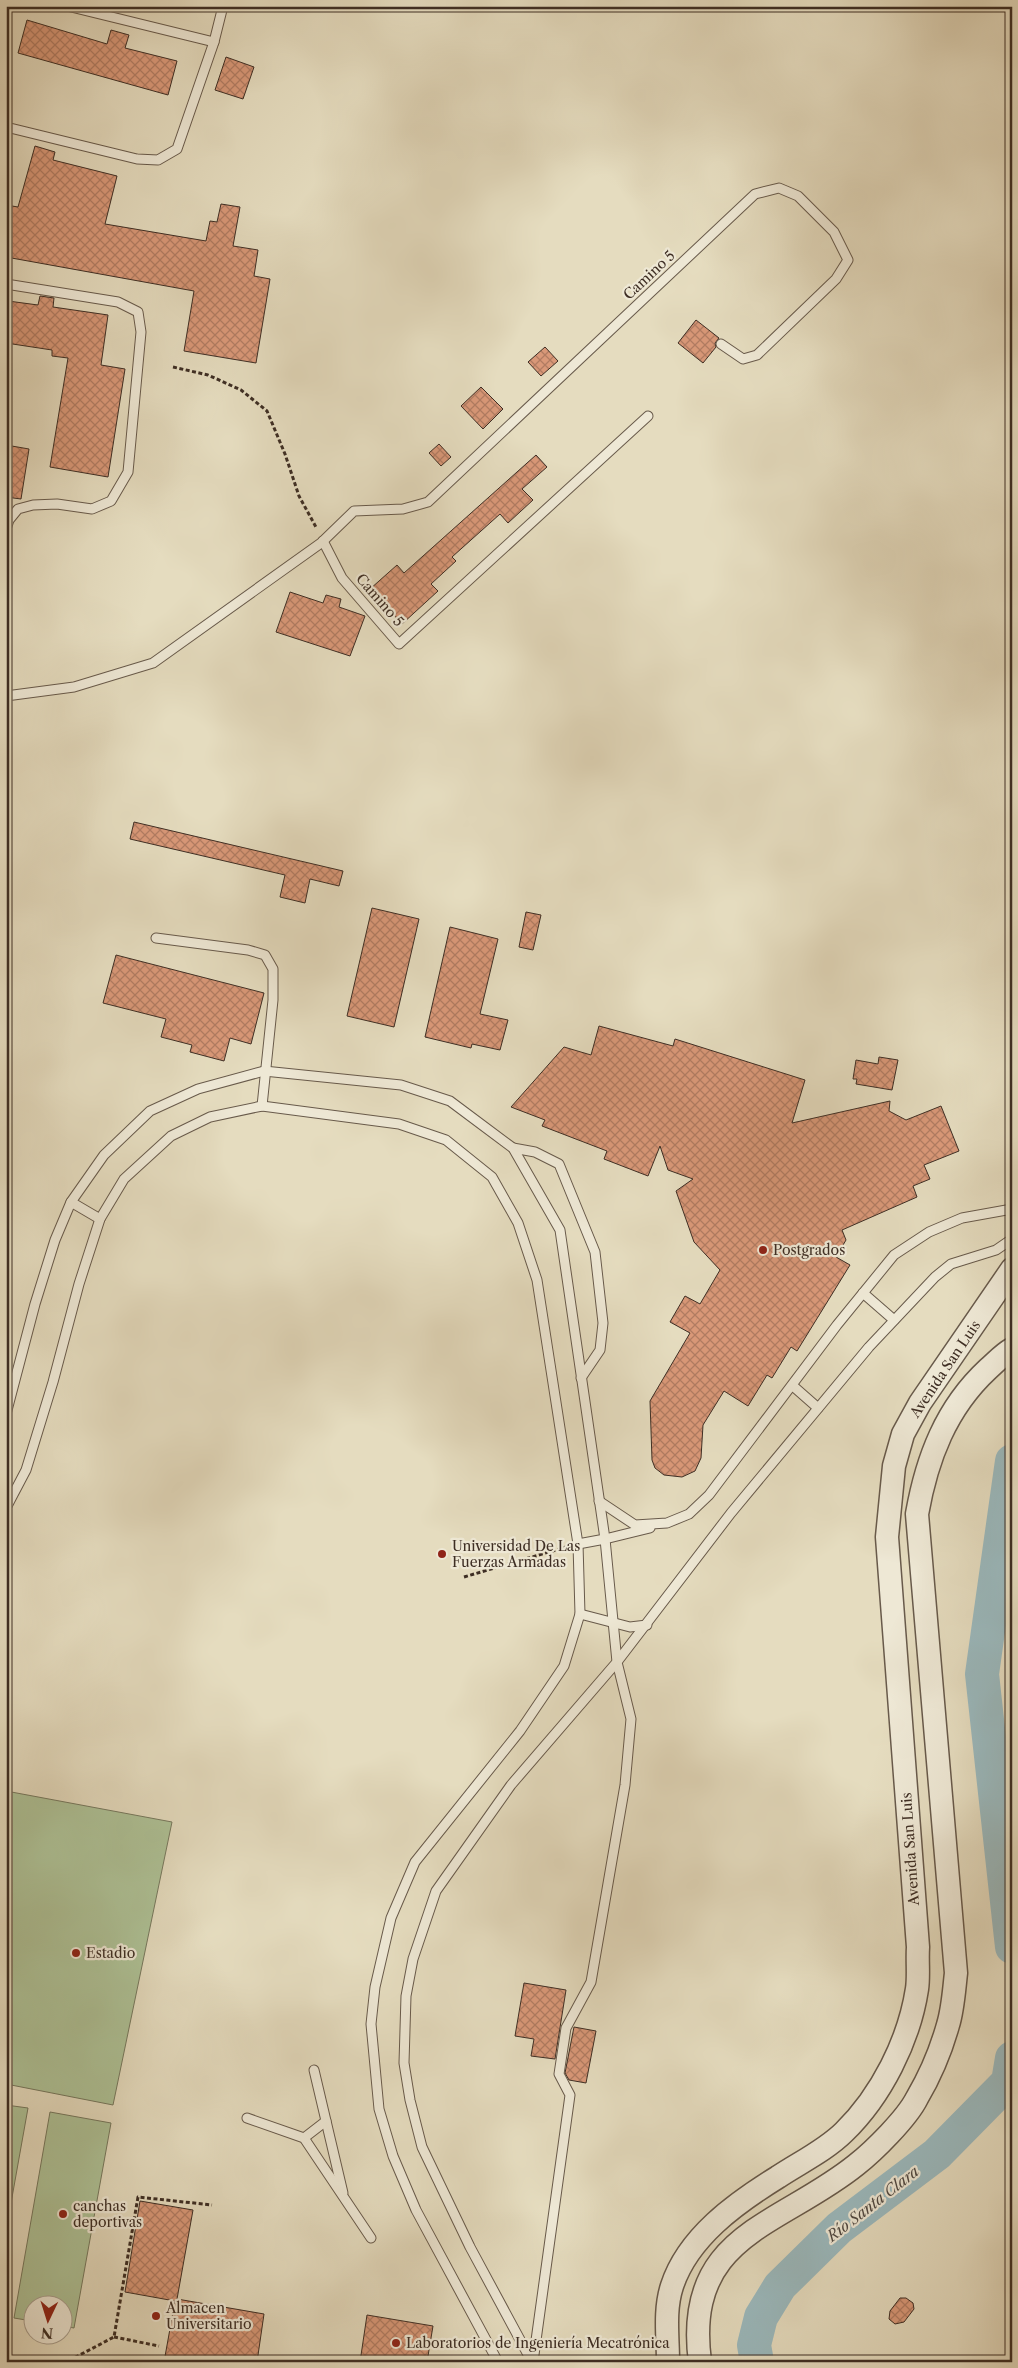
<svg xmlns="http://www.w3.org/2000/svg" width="1018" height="2368" font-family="'Libre Caslon Text',serif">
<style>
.pitch{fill:#aec297;stroke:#76785e}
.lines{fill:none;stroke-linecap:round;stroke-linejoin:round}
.river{stroke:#9bb9bd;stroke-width:34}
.building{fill:url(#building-cross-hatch);stroke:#3e2e24}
.service-casing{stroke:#685a4b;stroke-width:11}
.tertiary-casing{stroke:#685a4b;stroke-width:25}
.path{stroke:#3e2e24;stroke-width:3;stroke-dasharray:4 2.5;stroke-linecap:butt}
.service{stroke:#eee8d5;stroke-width:9}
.tertiary{stroke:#eee8d5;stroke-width:22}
.poi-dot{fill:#8f2418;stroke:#eee8d5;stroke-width:2}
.labels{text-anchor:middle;stroke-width:4.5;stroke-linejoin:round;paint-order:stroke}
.street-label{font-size:14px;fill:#3e2e24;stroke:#eee8d5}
.poi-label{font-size:14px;fill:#3e2e24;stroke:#eee8d5;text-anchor:start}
.water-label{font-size:15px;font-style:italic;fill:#514a43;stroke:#eee8d5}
</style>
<defs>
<pattern id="building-cross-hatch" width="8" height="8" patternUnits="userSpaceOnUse" patternTransform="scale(1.25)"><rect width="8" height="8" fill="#d99878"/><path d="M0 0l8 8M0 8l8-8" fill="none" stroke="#b17c62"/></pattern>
</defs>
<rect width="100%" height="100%" fill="#e5dcbf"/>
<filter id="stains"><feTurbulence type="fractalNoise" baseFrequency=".004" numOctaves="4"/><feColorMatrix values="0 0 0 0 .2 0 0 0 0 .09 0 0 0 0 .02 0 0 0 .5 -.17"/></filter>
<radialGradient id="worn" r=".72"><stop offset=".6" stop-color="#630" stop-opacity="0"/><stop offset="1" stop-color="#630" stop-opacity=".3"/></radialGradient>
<!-- pitch -->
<g class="pitch">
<path d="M6,1791L172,1822L113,2105L6,2084Z"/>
<path d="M6,2105L28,2108L6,2231Z"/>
<path d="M50,2112L111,2123L74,2328L63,2326L62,2306H32V2321L14,2318Z"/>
</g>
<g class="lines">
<!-- river -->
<g class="river">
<path d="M1012,1461L982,1674L1012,1947"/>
<path d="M757,2362L754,2345L761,2317L780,2286L839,2228L937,2154L1008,2082L1012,2058"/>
</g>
</g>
<!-- building -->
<g class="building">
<path d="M27,20L107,44L111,30L129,35L125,48L177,61L168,95L18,53Z"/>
<path d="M226,57L254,67L243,99L215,90Z"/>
<path d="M35,146L55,152L53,160L117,176L105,224L206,241L210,221L217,222L221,204L240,207L233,246L258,250L254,276L270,279L256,363L184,351L194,291L6,257V205L18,207Z"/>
<path d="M40,296L54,298L53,307L108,315L101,365L125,369L108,477L50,467L68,358L52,356V350L6,343L8,301L38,305Z"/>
<path d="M696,320L719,338L715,343L716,347L703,363L678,343Z"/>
<path d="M545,347L558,361L541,376L528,362Z"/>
<path d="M481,387L503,409L483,429L461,406Z"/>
<path d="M439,444L451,457L441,466L429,453Z"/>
<path d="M6,445L29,449L21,499L6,497Z"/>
<path d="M536,455L547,467L522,489L533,500L508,523L500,514L452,557L456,561L431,584L438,591L402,624L370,589L397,565L404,573Z"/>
<path d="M290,592L323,603L326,595L341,599L339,607L365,616L350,656L276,632Z"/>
<path d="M134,822L343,871L339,886L310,879L305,903L280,897L285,875L130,839Z"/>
<path d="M372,908L419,919L394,1027L347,1016Z"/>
<path d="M526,912L541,915L533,950L519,947Z"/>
<path d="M450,927L498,939L480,1014L508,1020L500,1050L472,1044L471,1048L425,1037Z"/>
<path d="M116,955L264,993L251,1044L230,1038L224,1061L190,1052L192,1045L161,1037L166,1019L103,1003Z"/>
<path d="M599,1026L673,1046L675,1039L805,1080L792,1123L890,1101L889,1111L906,1120L941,1106L959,1151L924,1165L930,1179L913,1186L917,1197L842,1230L846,1240L836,1257L850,1265L797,1351L791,1347L772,1378L767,1375L748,1406L724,1391L703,1425L701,1458L695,1471L682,1477L664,1475L655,1468L652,1460L650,1401L690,1333L670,1322L685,1296L700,1304L720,1270L694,1242L676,1191L693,1179L668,1170L660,1146L648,1176L604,1159L607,1151L542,1126L545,1120L511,1107L564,1047L591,1055Z"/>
<path d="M879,1057L898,1060L892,1090L856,1084L857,1079H853L856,1060L878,1064Z"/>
<path d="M524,1983L566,1990L555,2059L531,2056L534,2039L515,2036Z"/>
<path d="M574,2027L596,2031L586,2083L569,2080L565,2073Z"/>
<path d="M140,2201L193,2210L177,2299L264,2314L257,2362H164L175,2301L125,2292Z"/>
<path d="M900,2298H906L913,2303L914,2309L904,2322L895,2324L889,2319L890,2311Z"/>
<path d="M367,2315L433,2326L427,2362H360Z"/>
</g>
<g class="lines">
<defs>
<g id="service">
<path d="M67,6L214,42"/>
<path d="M6,127L137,159L158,160L177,149L214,42L223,6"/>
<path d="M6,284L118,302L138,312L141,332L128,472L111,501L92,509L57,504L33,505L18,509L9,520L6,529"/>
<path d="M323,541L342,578L399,644L648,416"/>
<path d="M6,696L74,687L153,663L321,543L354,511L403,509L428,502L755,194L779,188L798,196L834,232L848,260L836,279L757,355L743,359L721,344"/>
<path d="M156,938L248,950L265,955L273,969V1000L262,1106"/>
<path d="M513,1148L535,1152L559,1164L595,1252L603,1323L600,1350L581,1378"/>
<path d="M71,1202L100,1219"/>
<path d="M863,1293L894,1320"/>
<path d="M793,1386L818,1408"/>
<path d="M6,1414L35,1304L55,1240L71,1202L104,1155L150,1111L198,1089L264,1071L401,1085L450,1101L513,1148L560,1230L605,1539L617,1662L511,1785L436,1891L413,1959L406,1996L404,2063L410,2100L422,2147L470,2247L532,2362"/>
<path d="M599,1501L635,1525L667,1523L689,1514L709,1495L837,1325L894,1255L929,1232L962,1218L1012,1209"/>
<path d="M6,1508L26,1470L53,1382L79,1284L100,1219L124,1179L171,1136L210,1117L262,1106L399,1124L446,1140L492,1177L518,1223L537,1280L578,1544L580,1614L564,1666L520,1731L415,1862L391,1918L375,1987L371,2024L379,2109L393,2156L416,2210L498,2362"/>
<path d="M578,1544L605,1539L650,1528"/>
<path d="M580,1614L630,1627L647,1625"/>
<path d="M314,2070L343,2193"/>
<path d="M247,2118L304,2138L371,2238"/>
<path d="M304,2138L326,2121"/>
<path d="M533,2362L570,2095L559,2074L566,2028L591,1982L625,1785L631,1719L617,1662L731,1513L869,1347L935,1277L951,1264L996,1250L1012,1239"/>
</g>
<g id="tertiary">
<path d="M668,2362C668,2337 664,2310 672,2286C688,2237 736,2203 778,2177C799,2163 826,2150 844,2132C881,2096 909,2041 917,1989C919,1976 917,1961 918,1947L887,1537L894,1466L903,1434L920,1403L1012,1269"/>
<path d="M700,2362C683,2234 779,2227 856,2165C874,2151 907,2118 917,2098C930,2076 941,2050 948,2025C953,2009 954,1990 956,1973L917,1514C927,1458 946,1408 988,1369C996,1362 1003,1354 1012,1349"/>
</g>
</defs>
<!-- service casing -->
<use href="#service" class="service-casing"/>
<!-- tertiary casing -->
<use href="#tertiary" class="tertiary-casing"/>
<!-- path -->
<g class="path">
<path d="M173,367L208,375L241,390L267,411L285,454L299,496L317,529"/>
<path d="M464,1577L566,1547"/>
<path d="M114,2337L159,2346"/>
<path d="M72,2362V2359L114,2337L138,2197L212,2205"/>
</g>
<!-- service -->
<use href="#service" class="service"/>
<!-- tertiary -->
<use href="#tertiary" class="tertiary"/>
</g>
<!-- markers -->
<g class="poi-dot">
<circle cx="763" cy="1250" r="5"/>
<circle cx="442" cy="1554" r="5"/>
<circle cx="76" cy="1953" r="5"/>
<circle cx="63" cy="2214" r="5"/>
<circle cx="156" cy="2316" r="5"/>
<circle cx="396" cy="2343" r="5"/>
</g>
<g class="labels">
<!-- street labels -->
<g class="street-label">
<text transform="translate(649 275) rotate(-43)" y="5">Camino 5</text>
<text transform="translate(380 600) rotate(49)" y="5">Camino 5</text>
<text transform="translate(945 1369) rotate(-56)" y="5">Avenida San Luis</text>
<text transform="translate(910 1849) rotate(-94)" y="5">Avenida San Luis</text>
</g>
<!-- poi labels -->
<g class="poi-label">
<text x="773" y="1255">Postgrados</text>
<text x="452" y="1551">Universidad De Las<tspan x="452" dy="16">Fuerzas Armadas</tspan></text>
<text x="86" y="1958">Estadio</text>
<text x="73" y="2211">canchas<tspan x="73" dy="16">deportivas</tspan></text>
<text x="166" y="2313">Almacen<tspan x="166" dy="16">Universitario</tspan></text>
<text x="406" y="2348">Laboratorios de Ingeniería Mecatrónica</text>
</g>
<!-- water labels -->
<g class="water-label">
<text transform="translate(873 2204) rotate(-38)" y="5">Río Santa Clara</text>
</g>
</g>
<!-- margin -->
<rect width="1018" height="2368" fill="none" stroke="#e5dcbf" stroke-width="25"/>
<rect x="8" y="8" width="1003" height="2353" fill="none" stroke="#3e2e24" stroke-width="2.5"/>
<rect x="12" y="12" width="993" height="2343" fill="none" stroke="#3e2e24"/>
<!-- north arrow -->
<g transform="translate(48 2320) rotate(184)"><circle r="24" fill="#eee8d5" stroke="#a89e8e"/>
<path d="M0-4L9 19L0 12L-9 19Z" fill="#8f2418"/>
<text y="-8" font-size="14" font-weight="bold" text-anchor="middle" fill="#3e2e24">N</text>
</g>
<rect width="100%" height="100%" filter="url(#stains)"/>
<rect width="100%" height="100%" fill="url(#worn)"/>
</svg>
